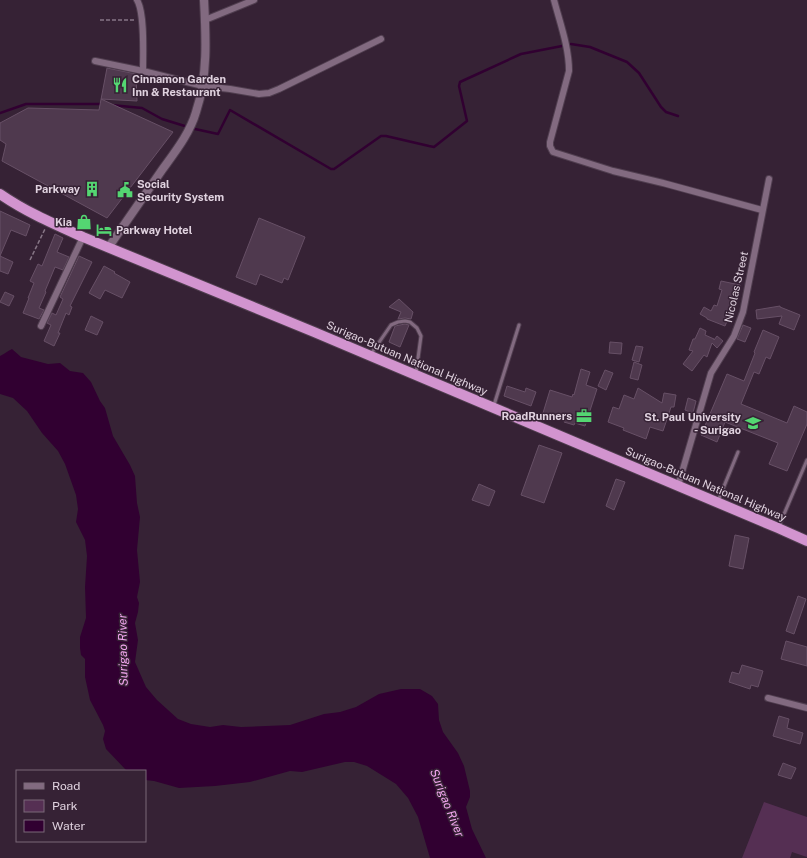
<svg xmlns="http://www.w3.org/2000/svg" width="807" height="858" font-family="'Public Sans',sans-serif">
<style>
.green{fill:#552f53}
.water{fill:#310031}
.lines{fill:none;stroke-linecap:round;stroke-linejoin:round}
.stream{stroke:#310031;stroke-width:2.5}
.building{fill:#4f394e;stroke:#675066}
.service-casing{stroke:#503e4f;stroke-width:5}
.minor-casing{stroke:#503e4f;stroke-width:8}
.tertiary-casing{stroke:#503e4f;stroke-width:10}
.trunk-casing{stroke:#503e4f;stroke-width:12}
.path{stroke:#877686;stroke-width:1.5;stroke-dasharray:4 2;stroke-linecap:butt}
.service{stroke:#826a80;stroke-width:3}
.minor{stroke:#826a80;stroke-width:6}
.tertiary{stroke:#826a80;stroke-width:8}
.trunk{stroke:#d294cf;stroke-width:10}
.labels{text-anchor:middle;stroke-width:3;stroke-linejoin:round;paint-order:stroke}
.poi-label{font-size:11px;font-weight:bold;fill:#e0d2df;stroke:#362235;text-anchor:end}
.street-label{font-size:11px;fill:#e0d2df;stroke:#362235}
.water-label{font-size:12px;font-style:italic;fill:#f2a6ef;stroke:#362235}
</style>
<rect width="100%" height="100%" fill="#362235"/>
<!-- green -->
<path class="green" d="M764,802L807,817V857L792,852L790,858H742Z"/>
<!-- water -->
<path class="water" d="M12,349L21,357L48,364L60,363L70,371L83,373L91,382L100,401L105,408L113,436L130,465L135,476L137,503L140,517L137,550L140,582L137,597L139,603L138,612L135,623L138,640L135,662L146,687L157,700L178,719L191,724L210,727L223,725L241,727L290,725L324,714L340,712L356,707L379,694L401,689H420L432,696L438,704L439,720L443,732L458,753L464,766L470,791V797L466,807L472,829L486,858H430L418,817L408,798L396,784L367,766L354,762H345L302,772L290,771L250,782L215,786L179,788L154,781L145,780V771H127L126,770L106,749L103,739L105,731L103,725L90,700L85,677V659L81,655L80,648V637L86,618L85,587L87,556L85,540L76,522L78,509L76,495L65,464L58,451L42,433L27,411L13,398L0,394V356C5,354 7,351 12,349Z"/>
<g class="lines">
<!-- stream -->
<g class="stream">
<path d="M571,44L590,47L627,62L639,73L661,107L666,112L678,116"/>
<path d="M111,105L142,108L162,119L188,127"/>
<path d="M0,113L26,104H102"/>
<path d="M195,129L218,134L230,110L331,169H334L381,136H386L429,146L434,147L467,121L459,86L460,82L521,54L562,46"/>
</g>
</g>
<!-- building -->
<g class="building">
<path d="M107,68L136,74L137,101L101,99L173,132L107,218L2,161L6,144L0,140V123L28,108L99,110Z"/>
<path d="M0,211L30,225L26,236L11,230L0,256Z"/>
<path d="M259,218L305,237L288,280L284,278L282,283L260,274L256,285L236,277Z"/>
<path d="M55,234L63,238L57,252L69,257L63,270L55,267L45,291L46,292L39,308L44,310L39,319L23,313L29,298H28L34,283L30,281L38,264L42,266Z"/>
<path d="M0,256L13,262L8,274L0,271Z"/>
<path d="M79,256L92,262L70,306L72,307L69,315L66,313L58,333H60L54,346L44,341L51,325L47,323L52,313L56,315L63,299L60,297Z"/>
<path d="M104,266L115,272L114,273L130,282L122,298L105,290L100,299L89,293Z"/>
<path d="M721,281L740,285L738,293H737L734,305L725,326L707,319V318L700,314L704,307L711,311L714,305L717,306L722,290L719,289Z"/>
<path d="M5,292L14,296L9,306L0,302Z"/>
<path d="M399,299L413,312L411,319L405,318L398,319L401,312L389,307Z"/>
<path d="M780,306V307L800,315L794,330L779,324L782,316L757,319L756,310Z"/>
<path d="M91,316L103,322L97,335L85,330Z"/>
<path d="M405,324L409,325L400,347L389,342L395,326Z"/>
<path d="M743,325L751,328L745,342L737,339Z"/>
<path d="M700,328L706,331L705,335L714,339V340L717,336L723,341L717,348L712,343L707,357L704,355L692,371L683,364L693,351L689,350L693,339H695Z"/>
<path d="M763,330L779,337L770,359L766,357L759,374L754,372L741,404L787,423L794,406L807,412V424L787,471L769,464L778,443L725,422L717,442L701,435L727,374L744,381L755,353L754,352Z"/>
<path d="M610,342L622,343L621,354L609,353Z"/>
<path d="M636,346L643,347L639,362L632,360Z"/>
<path d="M634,362L642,365L638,380L630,378Z"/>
<path d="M581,369L590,372L586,385L597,389L585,426L575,423L574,425L564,422L565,420L543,413L550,390L572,397L573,394L574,395Z"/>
<path d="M605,370L613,373L606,390L598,386Z"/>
<path d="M507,386L525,392L526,388L536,392L531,406L504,396Z"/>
<path d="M638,388L662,403L664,393L676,395L674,407H671L663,431L650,427L646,439L623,430L624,428L608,422L613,407L619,409L624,395L634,399Z"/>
<path d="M688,398L696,401L693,413L685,410Z"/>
<path d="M539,445L562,453L544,503L521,495Z"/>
<path d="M616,479L625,482L614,510L606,506Z"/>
<path d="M479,484L495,491L489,506L472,500Z"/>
<path d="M735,535L749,538L743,569L729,566Z"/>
<path d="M798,596L806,599L794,634L786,631Z"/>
<path d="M786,641L807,647V666L781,659Z"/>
<path d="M742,665L763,671L758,687L751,685L750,689L729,682L732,672L739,674Z"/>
<path d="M779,716L789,719L787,728L803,733L800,744L773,736Z"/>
<path d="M783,763L796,768L791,779L778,775Z"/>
</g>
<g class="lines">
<defs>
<g id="service">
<path d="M371,354L391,325L398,322L405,321L410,322L417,328L421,336L416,373"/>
<path d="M494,405L519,325"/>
<path d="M718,501L738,452"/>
<path d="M779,526L807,460"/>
</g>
<g id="minor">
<path d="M137,0C145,13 143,54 143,71"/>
<path d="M554,0C560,23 569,47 569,71L550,142V146L553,152L613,171L663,183L762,210"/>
<path d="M205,20L254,0"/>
<path d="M95,61L143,71L203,86L230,89L259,94L269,93L279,89L381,39"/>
<path d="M41,326L83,237"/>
<path d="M678,486L711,373L734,336L743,312L769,179"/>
<path d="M768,698L807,708"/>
</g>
<path id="tertiary" d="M108,248C126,222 144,196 162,170C175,152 190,133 196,112C208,76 206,37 204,0"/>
<path id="trunk" d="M0,194C26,212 54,224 83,237L314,332L778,528L807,541"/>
</defs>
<!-- service casing -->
<use href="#service" class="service-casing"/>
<!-- minor casing -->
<use href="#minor" class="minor-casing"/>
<!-- tertiary casing -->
<use href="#tertiary" class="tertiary-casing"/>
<!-- trunk casing -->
<use href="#trunk" class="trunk-casing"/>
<!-- path -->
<g class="path">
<path d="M100,20H136"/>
<path d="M30,260L45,229"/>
</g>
<!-- service -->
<use href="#service" class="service"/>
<!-- minor -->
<use href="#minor" class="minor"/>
<!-- tertiary -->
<use href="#tertiary" class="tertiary"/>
<!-- trunk -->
<use href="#trunk" class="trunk"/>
</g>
<!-- icons -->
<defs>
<symbol id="restaurant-bare" viewBox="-9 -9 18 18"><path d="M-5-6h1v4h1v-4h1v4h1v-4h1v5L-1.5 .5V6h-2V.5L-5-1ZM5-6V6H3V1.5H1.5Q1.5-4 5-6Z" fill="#54d672" stroke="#362235" stroke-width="2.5" paint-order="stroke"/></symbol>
<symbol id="building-bare" viewBox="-9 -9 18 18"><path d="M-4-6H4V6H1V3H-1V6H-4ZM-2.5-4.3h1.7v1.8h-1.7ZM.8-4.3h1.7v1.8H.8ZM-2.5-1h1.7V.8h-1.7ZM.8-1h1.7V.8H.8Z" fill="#54d672" stroke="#362235" stroke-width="2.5" paint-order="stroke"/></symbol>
<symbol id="civic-bare" viewBox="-9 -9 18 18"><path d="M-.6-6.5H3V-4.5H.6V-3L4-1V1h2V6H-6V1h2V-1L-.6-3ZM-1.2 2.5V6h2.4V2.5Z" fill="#54d672" stroke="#362235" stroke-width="2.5" paint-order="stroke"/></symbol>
<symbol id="shop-bare" viewBox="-9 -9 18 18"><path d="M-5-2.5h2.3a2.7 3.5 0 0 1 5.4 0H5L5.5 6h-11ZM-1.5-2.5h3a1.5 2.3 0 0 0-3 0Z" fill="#54d672" stroke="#362235" stroke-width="2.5" paint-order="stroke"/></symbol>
<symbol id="hotel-bare" viewBox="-9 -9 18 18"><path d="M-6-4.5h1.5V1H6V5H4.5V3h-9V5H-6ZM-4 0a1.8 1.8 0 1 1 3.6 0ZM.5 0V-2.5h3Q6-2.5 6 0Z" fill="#54d672" stroke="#362235" stroke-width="2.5" paint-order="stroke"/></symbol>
<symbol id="office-bare" viewBox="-9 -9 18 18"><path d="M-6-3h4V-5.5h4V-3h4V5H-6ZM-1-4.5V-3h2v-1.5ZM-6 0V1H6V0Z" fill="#54d672" stroke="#362235" stroke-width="2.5" paint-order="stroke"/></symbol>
<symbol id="university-bare" viewBox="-9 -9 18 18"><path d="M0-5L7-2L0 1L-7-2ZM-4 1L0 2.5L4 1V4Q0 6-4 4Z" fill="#54d672" stroke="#362235" stroke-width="2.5" paint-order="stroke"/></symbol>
</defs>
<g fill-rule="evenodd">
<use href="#restaurant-bare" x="109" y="74" width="22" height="22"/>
<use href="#building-bare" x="81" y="178" width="22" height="22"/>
<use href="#civic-bare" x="114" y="179" width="22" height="22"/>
<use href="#shop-bare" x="73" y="211" width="22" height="22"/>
<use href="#hotel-bare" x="93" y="219" width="22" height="22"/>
<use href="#office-bare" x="573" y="405" width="22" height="22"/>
<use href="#university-bare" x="742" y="412" width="22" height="22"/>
</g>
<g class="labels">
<!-- poi labels -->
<g class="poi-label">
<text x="132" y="83" text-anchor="start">Cinnamon Garden<tspan x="132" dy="13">Inn &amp; Restaurant</tspan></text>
<text x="137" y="188" text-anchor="start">Social<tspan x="137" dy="13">Security System</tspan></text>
<text x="80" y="193">Parkway</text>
<text x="72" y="226">Kia</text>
<text x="116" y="234" text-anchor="start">Parkway Hotel</text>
<text x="572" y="420">RoadRunners</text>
<text x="741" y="421">St. Paul University<tspan x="741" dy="13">- Surigao</tspan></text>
</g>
<!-- street labels -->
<g class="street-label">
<text transform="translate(736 287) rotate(-77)" y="4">Nicolas Street</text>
<text transform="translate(407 358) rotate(23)" y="4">Surigao-Butuan National Highway</text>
<text transform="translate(706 484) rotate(23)" y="4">Surigao-Butuan National Highway</text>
</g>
<!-- water labels -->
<g class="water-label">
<text transform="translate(123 650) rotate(-91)" y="4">Surigao River</text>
<text transform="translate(447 803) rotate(68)" y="4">Surigao River</text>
</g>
</g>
<!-- legend -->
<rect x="16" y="770" width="130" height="72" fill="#362235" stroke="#7a6879"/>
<rect x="24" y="783" width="20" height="6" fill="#826a80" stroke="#7a6879"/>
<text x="52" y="790" font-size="12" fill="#e0d2df">Road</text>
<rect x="24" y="800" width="20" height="12" fill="#552f53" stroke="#7a6879"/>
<text x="52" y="810" font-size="12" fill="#e0d2df">Park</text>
<rect x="24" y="820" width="20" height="12" fill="#310031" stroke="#7a6879"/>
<text x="52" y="830" font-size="12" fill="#e0d2df">Water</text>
</svg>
